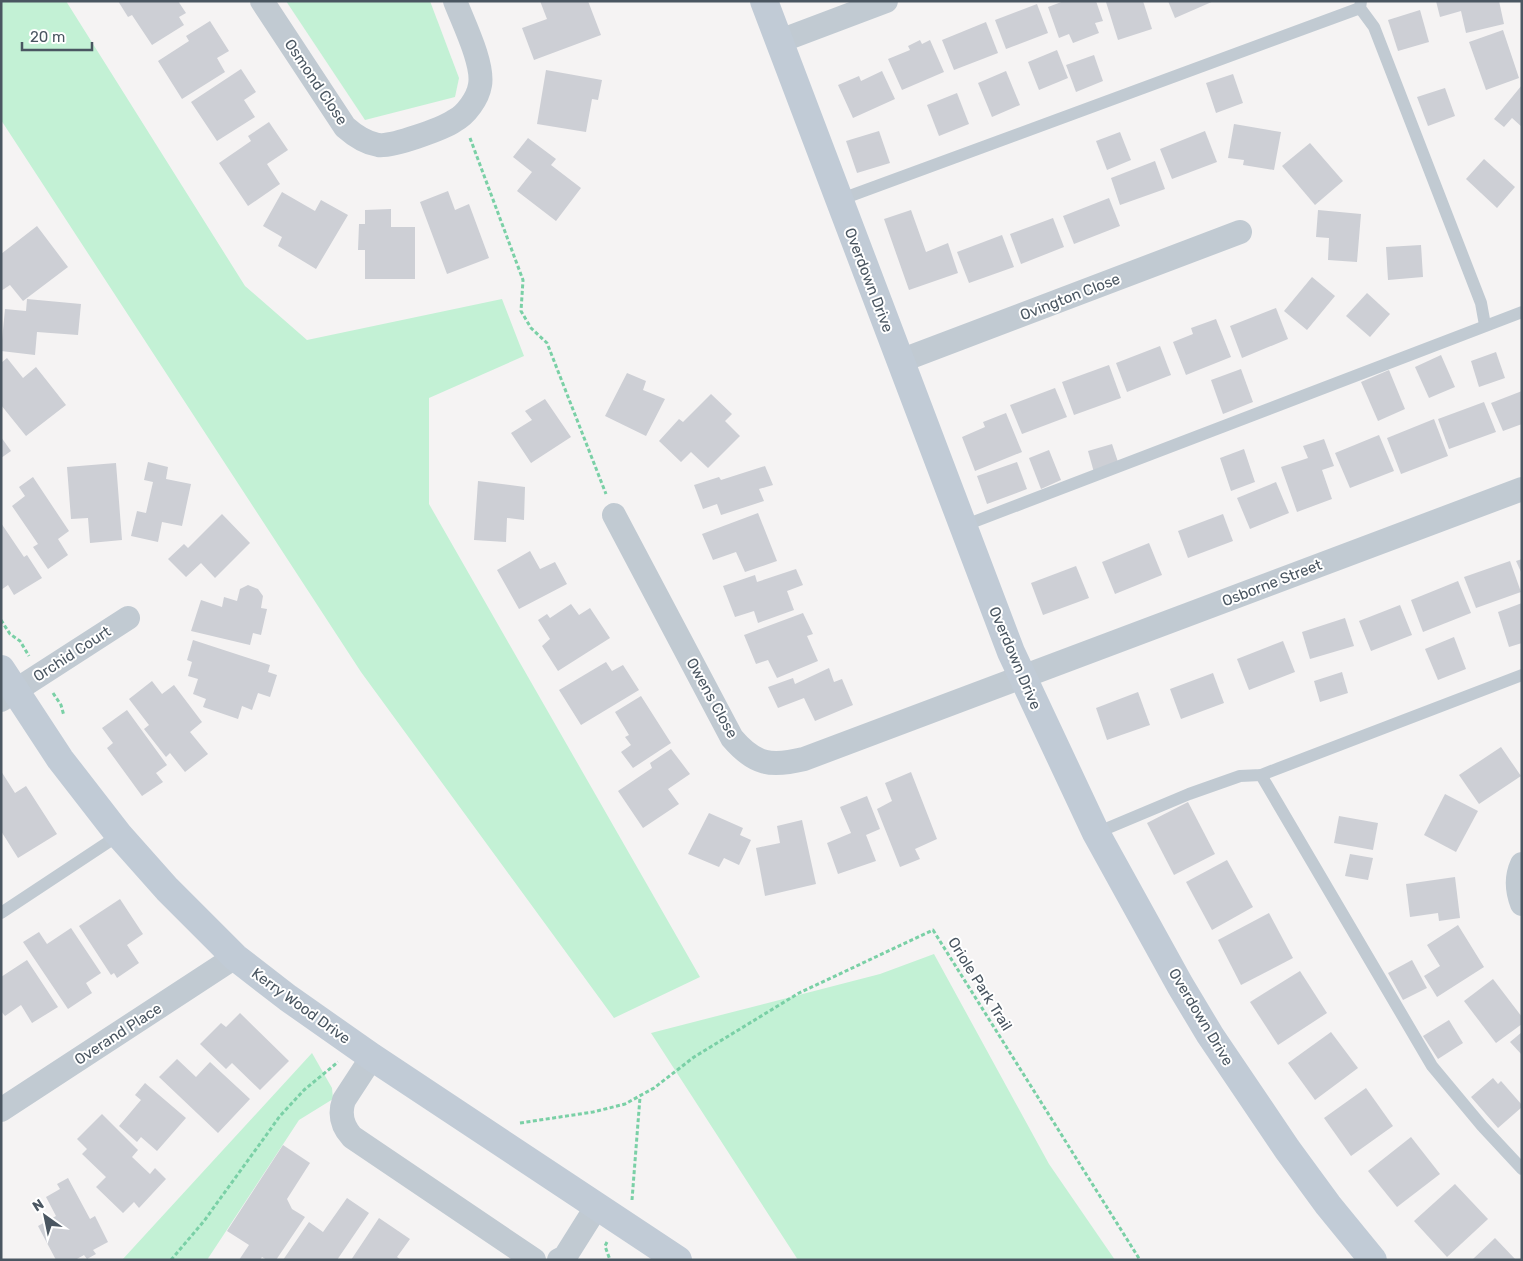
<svg xmlns="http://www.w3.org/2000/svg" width="1523" height="1261" font-family="Rubik,sans-serif">
<style>
.green{fill:#c3f1d5}
.building{fill:#cdcfd5}
.lines{fill:none;stroke-linecap:round;stroke-linejoin:round}
.path{stroke:#7ad0a6;stroke-width:3;stroke-dasharray:4 2.5;stroke-linecap:butt}
.lane{stroke:#c1cad2;stroke-width:12}
.street{stroke:#c1cad2;stroke-width:24}
.secondary{stroke:#c1cbd6;stroke-width:28}
.labels{text-anchor:middle;stroke-width:4;stroke-linejoin:round;paint-order:stroke}
.street-label{font-size:15px;fill:#4a5661;stroke:#fff}
</style>
<rect width="100%" height="100%" fill="#f5f3f3"/>
<!-- green -->
<g class="green">
<path d="M1,1H66L245,286L307,340L502,299L524,356L429,398V504L700,977L614,1018L361,672L1,120Z"/>
<path d="M286,1H430L459,78L455,97L365,120Z"/>
<path d="M934,954L1049,1164L1115,1260H798L651,1033L880,974Z"/>
<path d="M312,1053L332,1088L333,1099L299,1120L207,1260H122Z"/>
</g>
<!-- building -->
<g class="building">
<path d="M118,1H178L186,13L179,17L184,25L152,45L132,15L128,17Z"/>
<path d="M540,1H588L601,35L534,60L522,28L547,19Z"/>
<path d="M1064,1H1096L1103,21L1095,23L1099,33L1073,43L1069,34L1059,38L1048,7Z"/>
<path d="M1110,1H1143L1152,29L1118,40L1106,2Z"/>
<path d="M1168,1H1214L1175,18Z"/>
<path d="M1436,1H1499L1504,24L1466,33L1461,11L1440,17Z"/>
<path d="M1037,4L1048,33L1006,49L995,20Z"/>
<path d="M1420,10L1429,42L1398,51L1388,20Z"/>
<path d="M210,21L229,51L217,58L225,72L182,99L158,61L189,41L186,36Z"/>
<path d="M986,22L998,53L954,70L942,40Z"/>
<path d="M1503,30L1519,78L1486,90L1469,42Z"/>
<path d="M920,40L922,44L930,40L944,72L902,90L888,59L910,50L908,46Z"/>
<path d="M1057,50L1068,78L1039,90L1028,62Z"/>
<path d="M1094,55L1103,81L1076,92L1066,65Z"/>
<path d="M241,69L256,92L244,100L255,117L217,141L191,102Z"/>
<path d="M546,70L602,80L598,100L592,99L586,132L537,124Z"/>
<path d="M882,71L895,99L853,118L838,85L859,76L861,81Z"/>
<path d="M1006,71L1020,105L992,117L978,83Z"/>
<path d="M1233,74L1243,103L1216,113L1206,83Z"/>
<path d="M1522,85V127L1512,118L1504,127L1494,119Z"/>
<path d="M1445,88L1455,116L1428,126L1417,97Z"/>
<path d="M957,93L969,124L939,136L927,105Z"/>
<path d="M269,122L288,150L267,164L280,184L248,206L219,163L251,141L248,136Z"/>
<path d="M1234,124L1281,132L1274,170L1243,165L1244,160L1228,158Z"/>
<path d="M879,131L890,163L857,173L846,141Z"/>
<path d="M1205,131L1217,162L1172,179L1160,149Z"/>
<path d="M1120,132L1131,160L1107,170L1096,141Z"/>
<path d="M528,138L556,159L551,165L581,188L556,221L517,191L532,172L513,157Z"/>
<path d="M1310,143L1343,181L1315,205L1282,166Z"/>
<path d="M1484,159L1515,187L1497,208L1466,179Z"/>
<path d="M1155,161L1165,189L1120,205L1111,178Z"/>
<path d="M448,191L455,210L469,204L489,258L447,274L420,202Z"/>
<path d="M282,192L315,211L321,200L348,215L316,269L278,246L282,237L263,226Z"/>
<path d="M1109,198L1120,226L1074,244L1063,216Z"/>
<path d="M391,209V227H415V279H365V250H358L359,224H365V210Z"/>
<path d="M911,210L926,252L948,243L958,273L909,290L884,219Z"/>
<path d="M1318,210L1361,214L1357,262L1328,260L1329,238L1316,237Z"/>
<path d="M1053,218L1064,247L1021,264L1010,234Z"/>
<path d="M37,226L68,267L23,301L10,285L1,291V254Z"/>
<path d="M1002,235L1014,267L969,283L957,252Z"/>
<path d="M1421,245L1423,277L1388,280L1386,247Z"/>
<path d="M1312,277L1335,296L1307,330L1284,311Z"/>
<path d="M1367,293L1390,314L1370,337L1346,316Z"/>
<path d="M27,299L81,304L78,335L37,332L35,355L1,351L5,309L26,311Z"/>
<path d="M1276,308L1288,339L1242,358L1230,326Z"/>
<path d="M1216,319L1231,357L1186,375L1173,342L1193,334L1191,328Z"/>
<path d="M1160,346L1171,375L1127,392L1116,363Z"/>
<path d="M1496,352L1505,378L1479,387L1471,361Z"/>
<path d="M1441,355L1455,387L1429,398L1415,367Z"/>
<path d="M7,358L23,378L36,367L66,405L26,436L1,405V363Z"/>
<path d="M1109,365L1121,398L1074,415L1062,382Z"/>
<path d="M1241,369L1253,402L1223,414L1211,380Z"/>
<path d="M1389,370L1405,409L1378,421L1361,382Z"/>
<path d="M627,373L646,381L643,390L665,399L646,436L605,416Z"/>
<path d="M1055,388L1067,417L1022,434L1010,405Z"/>
<path d="M1522,391V424L1503,431L1491,403Z"/>
<path d="M711,394L732,414L725,421L740,436L708,468L691,452L681,462L659,441L679,419L683,422Z"/>
<path d="M545,399L571,437L531,463L511,433L532,420L525,411Z"/>
<path d="M1484,402L1496,432L1449,449L1438,419Z"/>
<path d="M1006,413L1022,452L975,471L962,437L985,427L983,422Z"/>
<path d="M1434,419L1448,456L1401,474L1387,438Z"/>
<path d="M1379,435L1394,471L1350,488L1335,453Z"/>
<path d="M1,437L11,451L1,458Z"/>
<path d="M1324,439L1334,466L1322,470L1332,499L1297,512L1281,467L1308,458L1303,446Z"/>
<path d="M1112,444L1120,468L1095,476L1088,451Z"/>
<path d="M1244,449L1255,482L1231,491L1220,458Z"/>
<path d="M1049,450L1061,480L1041,489L1029,458Z"/>
<path d="M148,462L168,467L166,479L191,484L182,526L162,522L158,542L131,536L137,511L146,513L153,482L144,480Z"/>
<path d="M1017,462L1027,489L987,504L977,476Z"/>
<path d="M116,463L122,540L90,543L88,518L71,519L67,467Z"/>
<path d="M765,466L773,485L759,489L764,501L721,515L717,504L703,509L694,485L719,477L721,480Z"/>
<path d="M33,477L69,531L58,539L68,555L48,569L33,547L38,544L12,506L25,496L19,487Z"/>
<path d="M478,481L525,487L524,520L507,518L506,542L474,540Z"/>
<path d="M1276,482L1289,513L1250,529L1237,498Z"/>
<path d="M758,513L777,561L745,572L736,552L713,560L702,534Z"/>
<path d="M222,514L250,543L215,578L201,563L186,577L168,559L184,544L188,548Z"/>
<path d="M1223,514L1233,541L1188,558L1178,531Z"/>
<path d="M1,523L24,557L27,555L42,578L14,595L8,585L1,590Z"/>
<path d="M1149,543L1162,575L1115,594L1102,562Z"/>
<path d="M530,551L540,569L555,562L567,584L519,609L497,570Z"/>
<path d="M1522,559V574L1516,561Z"/>
<path d="M1510,561L1521,592L1476,608L1464,577Z"/>
<path d="M1076,566L1089,598L1043,615L1031,583Z"/>
<path d="M796,569L803,585L787,591L794,610L758,623L754,611L735,617L723,586L755,575L757,582Z"/>
<path d="M1458,581L1471,613L1423,632L1411,600Z"/>
<path d="M248,585L258,589L263,596L261,608L267,609L261,635L253,633L250,645L191,631L201,600L222,607L224,597L237,601L240,589Z"/>
<path d="M1522,603V643L1509,647L1498,612Z"/>
<path d="M571,604L579,615L590,608L610,638L558,671L542,646L550,639L538,620L547,614L550,618Z"/>
<path d="M1400,605L1412,635L1371,651L1359,621Z"/>
<path d="M803,613L813,634L807,636L818,661L777,678L768,660L756,664L744,635Z"/>
<path d="M1345,618L1354,646L1310,659L1302,632Z"/>
<path d="M1454,637L1466,669L1438,680L1425,649Z"/>
<path d="M193,640L270,665L268,672L277,675L270,697L258,693L252,710L242,706L238,719L203,707L206,699L193,694L198,679L188,676L192,662L187,660Z"/>
<path d="M1283,641L1295,672L1249,690L1237,659Z"/>
<path d="M606,662L612,671L623,665L639,690L581,725L559,690Z"/>
<path d="M829,668L834,682L842,679L853,705L815,721L804,698L778,708L768,687L793,678L795,684Z"/>
<path d="M1342,672L1348,693L1320,702L1314,681Z"/>
<path d="M1213,673L1224,703L1181,719L1170,689Z"/>
<path d="M152,681L162,694L174,685L202,722L190,732L208,754L185,772L170,753L166,757L144,729L149,725L129,699Z"/>
<path d="M1138,692L1150,725L1107,740L1096,708Z"/>
<path d="M641,696L671,743L633,768L621,752L631,745L625,737L629,735L615,712Z"/>
<path d="M127,710L167,765L156,773L163,782L142,796L107,748L113,743L102,728Z"/>
<path d="M1501,747L1521,776L1479,804L1459,775Z"/>
<path d="M671,749L690,774L668,789L679,804L643,828L618,791L652,768L650,763Z"/>
<path d="M1,771L15,793L26,786L57,834L18,858L1,831Z"/>
<path d="M911,772L937,839L915,849L920,859L900,867L877,809L892,801L885,783Z"/>
<path d="M1445,794L1478,811L1456,852L1424,835Z"/>
<path d="M867,796L880,829L866,835L876,861L838,874L827,843L851,833L840,807Z"/>
<path d="M1188,802L1215,854L1174,875L1147,823Z"/>
<path d="M709,813L743,828L740,835L751,840L739,865L724,858L719,867L688,854Z"/>
<path d="M1339,816L1378,823L1373,850L1334,843Z"/>
<path d="M802,820L816,884L765,896L756,848L780,843L777,826Z"/>
<path d="M1350,854L1373,858L1368,880L1345,876Z"/>
<path d="M1227,860L1253,907L1212,930L1186,882Z"/>
<path d="M1455,877L1460,918L1439,921L1438,913L1410,917L1406,884Z"/>
<path d="M120,899L143,934L127,945L139,963L117,978L114,973L111,975L79,926Z"/>
<path d="M1269,913L1293,958L1241,985L1218,940Z"/>
<path d="M1458,925L1484,967L1437,997L1424,976L1440,966L1427,945Z"/>
<path d="M71,928L101,973L86,983L92,993L68,1009L23,942L39,932L47,944Z"/>
<path d="M27,960L58,1007L32,1023L21,1005L5,1016L1,1011V977Z"/>
<path d="M1412,960L1427,988L1403,1000L1388,973Z"/>
<path d="M1300,971L1327,1013L1278,1045L1250,1002Z"/>
<path d="M1493,979L1522,1017V1024L1496,1043L1464,1001Z"/>
<path d="M240,1013L289,1061L260,1090L232,1063L226,1069L200,1044L221,1023L226,1027Z"/>
<path d="M1449,1020L1463,1043L1438,1059L1423,1036Z"/>
<path d="M1331,1032L1358,1068L1315,1100L1288,1063Z"/>
<path d="M1522,1032V1055L1510,1042Z"/>
<path d="M177,1059L196,1077L210,1062L250,1099L218,1133L159,1077Z"/>
<path d="M1493,1078L1498,1084L1501,1081L1522,1105V1107L1498,1128L1471,1097Z"/>
<path d="M145,1083L186,1118L157,1151L141,1137L137,1142L119,1126L141,1100L135,1095Z"/>
<path d="M1366,1088L1393,1126L1351,1156L1324,1118Z"/>
<path d="M102,1114L138,1150L132,1157L150,1174L155,1168L166,1179L139,1208L134,1202L123,1213L96,1187L106,1177L82,1154L87,1149L77,1139Z"/>
<path d="M1411,1137L1440,1174L1397,1207L1368,1171Z"/>
<path d="M283,1145L310,1163L287,1199L292,1209L305,1217L276,1260H267L262,1257L260,1260H239L249,1245L227,1231Z"/>
<path d="M68,1178L90,1219L95,1216L108,1242L93,1250L96,1254L87,1259L84,1255L75,1260H56L38,1226L56,1216L46,1197L60,1189L57,1184Z"/>
<path d="M1455,1184L1488,1219L1447,1257L1414,1221Z"/>
<path d="M347,1198L369,1213L337,1260H283L309,1222L323,1232Z"/>
<path d="M379,1218L410,1239L397,1257L401,1260H351Z"/>
<path d="M1495,1238L1516,1260H1472Z"/>
</g>
<g class="lines">
<!-- path -->
<g class="path">
<path d="M470,138L523,280L521,311L531,328L547,343L606,494"/>
<path d="M1,620L10,634L20,641L29,656"/>
<path d="M53,693L61,705L64,716"/>
<path d="M520,1123L593,1112L625,1104L654,1088L694,1057L799,993L933,930L1140,1260"/>
<path d="M632,1200L640,1097"/>
<path d="M607,1242L605,1246L610,1260"/>
<path d="M171,1260L204,1221L280,1116L304,1090L338,1062"/>
</g>
<!-- lane -->
<g class="lane">
<path d="M1361,1L1360,8L1374,27L1481,303L1485,325"/>
<path d="M839,200L1360,8"/>
<path d="M963,526L1522,312"/>
<path d="M1261,775L1432,1066L1482,1126L1522,1169"/>
<path d="M1096,833L1189,794L1240,776L1261,775L1522,675"/>
<path d="M1,913L119,835"/>
</g>
<!-- street -->
<g class="street">
<path d="M262,1L345,127C354,135 366,143 378,145C392,147 442,129 454,121C466,115 478,98 480,85C484,64 463,22 455,1"/>
<path d="M780,41L886,1"/>
<path d="M900,361L1240,232"/>
<path d="M614,515L732,738C755,765 771,767 804,759L1522,489"/>
<path d="M1,700L128,618"/>
<path d="M1522,864C1516,877 1517,891 1522,904"/>
<path d="M372,1057L344,1100C339,1114 342,1126 352,1137L534,1260"/>
<path d="M1,1110L235,957"/>
<path d="M559,1260L565,1257L597,1206"/>
</g>
<!-- secondary -->
<g class="secondary">
<path d="M764,1L1011,652L1096,833L1180,985L1210,1035L1287,1149L1328,1205L1373,1260"/>
<path d="M1,669L60,759L119,835L167,889L235,957L288,998L372,1057L678,1260"/>
</g>
</g>
<g class="labels">
<!-- street labels -->
<g class="street-label">
<text transform="translate(316 82) rotate(56)" y="5">Osmond Close</text>
<text transform="translate(869 280) rotate(69)" y="5">Overdown Drive</text>
<text transform="translate(1070 297) rotate(-21)" y="5">Ovington Close</text>
<text transform="translate(1272 583) rotate(-21)" y="5">Osborne Street</text>
<text transform="translate(72 654) rotate(-33)" y="5">Orchid Court</text>
<text transform="translate(1015 658) rotate(67)" y="5">Overdown Drive</text>
<text transform="translate(712 698) rotate(61)" y="5">Owens Close</text>
<text transform="translate(980 984) rotate(58)" y="5">Oriole Park Trail</text>
<text transform="translate(301 1006) rotate(36)" y="5">Kerry Wood Drive</text>
<text transform="translate(1201 1017) rotate(59)" y="5">Overdown Drive</text>
<text transform="translate(118 1034) rotate(-33)" y="5">Overand Place</text>
</g>
</g>
<!-- border -->
<rect width="1523" height="1261" fill="none" stroke="#4a5661" stroke-width="5"/>
<!-- north arrow -->
<g transform="translate(45 1216) rotate(327)" stroke="#ffffff" stroke-width="4" paint-order="stroke">
<path d="M0-4L9 19L0 12L-9 19Z" fill="#4a5661"/>
<text y="-8" font-size="14" font-weight="bold" text-anchor="middle" fill="#4a5661">N</text>
</g>
<!-- scale -->
<path d="M22 42v8h70v-8" fill="none" stroke="#4a5661" stroke-width="2.5"/>
<text x="30" y="42" font-size="15" fill="#4a5661" stroke="#ffffff" stroke-width="4" paint-order="stroke">20 m</text>
</svg>
